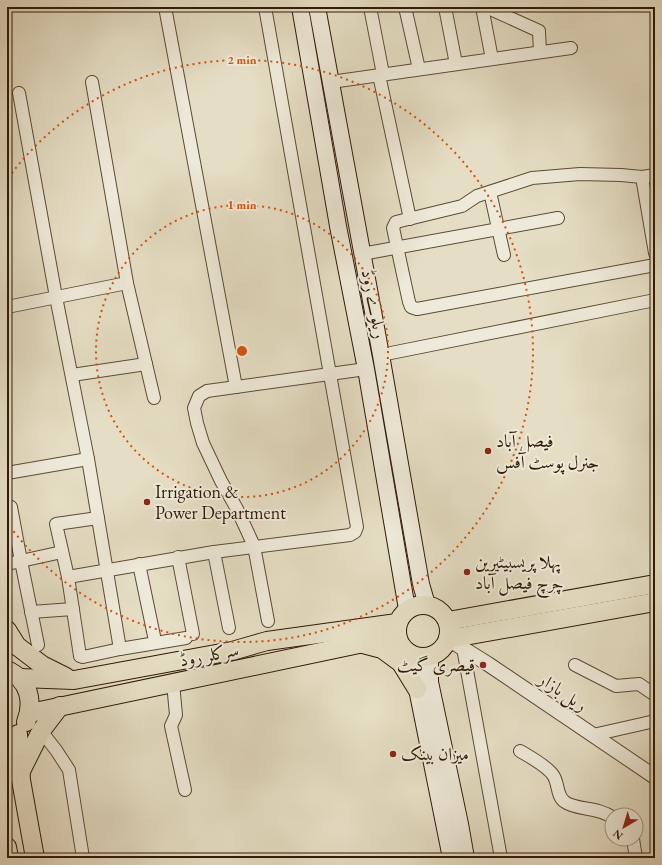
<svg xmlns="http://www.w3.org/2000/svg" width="662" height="865" font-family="'EB Garamond',Amiri,serif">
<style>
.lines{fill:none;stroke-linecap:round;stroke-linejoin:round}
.minor-casing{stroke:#5d4b36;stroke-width:14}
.tertiary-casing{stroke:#5d4b36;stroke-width:16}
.secondary-casing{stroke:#301a07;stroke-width:18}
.primary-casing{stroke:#301a07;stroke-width:20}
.minor{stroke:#eeead9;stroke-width:12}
.tertiary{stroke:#eeead9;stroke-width:14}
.secondary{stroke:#eeead9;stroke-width:16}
.primary{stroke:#e5dec4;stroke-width:18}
.ring{fill:none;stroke:#d6530c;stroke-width:2;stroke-dasharray:2 4}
.poi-dot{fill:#8f2418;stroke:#eeead9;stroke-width:1.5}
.labels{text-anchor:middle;stroke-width:4;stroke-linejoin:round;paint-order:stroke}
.street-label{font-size:18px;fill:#301a07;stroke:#eeead9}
.poi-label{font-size:18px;fill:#301a07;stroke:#eeead9;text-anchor:start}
.centre{fill:#d6530c;stroke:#eeead9;stroke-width:2}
.ring-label{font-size:12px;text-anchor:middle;font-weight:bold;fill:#d6530c;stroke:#eeead9;stroke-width:4;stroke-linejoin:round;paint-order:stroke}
</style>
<rect width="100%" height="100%" fill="#e5dec4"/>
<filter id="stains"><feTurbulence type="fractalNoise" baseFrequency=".005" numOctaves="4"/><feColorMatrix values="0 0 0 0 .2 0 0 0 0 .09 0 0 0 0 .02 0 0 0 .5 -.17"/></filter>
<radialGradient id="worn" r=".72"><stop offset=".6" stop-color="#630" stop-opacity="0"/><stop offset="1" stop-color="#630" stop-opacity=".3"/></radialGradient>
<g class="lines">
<defs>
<g id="minor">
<path d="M165,7L236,387"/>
<path d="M370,7L383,74"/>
<path d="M405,7L419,69"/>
<path d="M445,7L456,64"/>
<path d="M482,7L492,59"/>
<path d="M486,7L539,31L540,52"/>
<path d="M379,75L410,219"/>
<path d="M92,82L127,283L154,398"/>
<path d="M331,82L571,48"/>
<path d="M19,93L56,297L88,459L120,649"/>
<path d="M655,175L642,177L621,175L580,174L532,178L477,196L462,206L396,222L393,228L409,302L411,307L417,309L655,265"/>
<path d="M642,177L655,253"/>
<path d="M490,192L504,255"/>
<path d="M362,254L558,218"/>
<path d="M7,307L127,283"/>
<path d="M381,355L655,300"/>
<path d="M72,375L146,364"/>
<path d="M7,473L88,459"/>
<path d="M11,507L21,561L62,552"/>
<path d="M214,552L229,628"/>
<path d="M178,557L193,634"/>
<path d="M7,564L21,561L38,645"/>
<path d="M139,564L154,636"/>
<path d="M68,577L56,524L98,518"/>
<path d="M31,612L73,609"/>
<path d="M268,621L254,546L237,509L221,481L203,443L197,423L194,408L199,396L207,391L366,369"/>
<path d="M186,638L120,649L83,657L80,656L68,577L214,552L350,535L355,532L357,527L265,7"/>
<path d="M463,648L501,858"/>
<path d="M575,665L616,686L639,684L655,695"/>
<path d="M173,683L176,715L171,726L185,790"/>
<path d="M41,731L56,750L69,770L83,858"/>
<path d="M593,735L655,721"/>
<path d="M520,751C530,757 547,766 553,775C559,783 556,796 565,802C576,810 598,807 612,817"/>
<path d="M633,839L636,858"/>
</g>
<path id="tertiary" d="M448,639L488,664L655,777"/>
<g id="secondary">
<path d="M300,7L338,226L366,369L407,609"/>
<path d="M317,7L381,355L421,584L427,605"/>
<path d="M412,655L417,689L451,858"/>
<path d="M430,657V682L460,824L466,858"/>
</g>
<g id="primary">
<circle cx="423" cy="631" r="26"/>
<path d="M448,621L655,584"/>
<path d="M7,630L17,646L42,665L66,677"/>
<path d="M448,639L655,602"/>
<path d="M363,644L382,649L401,663L417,689"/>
<path d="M7,670C29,680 34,701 26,722"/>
<path d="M20,678L74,680L232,651L267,641L397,623"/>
<path d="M30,713L397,636"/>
<path d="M18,734L21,780L35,858"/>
<path d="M21,771L41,731L60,706"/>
<path d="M7,847L9,858"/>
</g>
</defs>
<!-- minor casing -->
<use href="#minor" class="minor-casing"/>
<!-- tertiary casing -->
<use href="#tertiary" class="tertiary-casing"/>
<!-- secondary casing -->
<use href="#secondary" class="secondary-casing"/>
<!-- primary casing -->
<use href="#primary" class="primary-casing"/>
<!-- minor -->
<use href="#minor" class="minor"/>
<!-- tertiary -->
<use href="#tertiary" class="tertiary"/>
<!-- secondary -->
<use href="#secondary" class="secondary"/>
<!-- primary -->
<use href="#primary" class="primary"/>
</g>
<!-- distance rings -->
<g class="ring">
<circle cx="242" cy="351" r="146"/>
<path d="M8 178A291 291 0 1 1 8 524"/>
</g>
<!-- markers -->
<g class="poi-dot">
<circle cx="488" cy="451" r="4"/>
<circle cx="147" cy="502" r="4"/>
<circle cx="467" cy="572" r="4"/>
<circle cx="483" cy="665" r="4"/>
<circle cx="393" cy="754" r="4"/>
</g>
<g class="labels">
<!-- street labels -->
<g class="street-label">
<text transform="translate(374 304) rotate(79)" y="6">ریلوے روڈ</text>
<text transform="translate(209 655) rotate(-11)" y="6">سرکلر روڈ</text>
<text transform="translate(563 692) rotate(34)" y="6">ریل بازار</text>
</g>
<!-- poi labels -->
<g class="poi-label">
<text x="496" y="447">فیصل آباد<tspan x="496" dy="21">جنرل پوسٹ آفس</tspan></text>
<text x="155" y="498">Irrigation &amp;<tspan x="155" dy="21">Power Department</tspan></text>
<text x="475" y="568">پہلا پریسبیٹیرین<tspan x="475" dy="21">چرچ فیصل آباد</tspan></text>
<text x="475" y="671" text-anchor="end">قیصری گیٹ</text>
<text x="401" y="760">میزان بینک</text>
</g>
</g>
<circle cx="242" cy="351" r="6" class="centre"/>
<g class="ring-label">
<text x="242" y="64">2 min</text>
<text x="242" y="209">1 min</text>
</g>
<!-- margin -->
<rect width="662" height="865" fill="none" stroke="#e5dec4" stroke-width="24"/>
<rect x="8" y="8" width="646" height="849" fill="none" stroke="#301a07" stroke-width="2"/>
<rect x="12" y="12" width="638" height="841" fill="none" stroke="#301a07"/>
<!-- north arrow -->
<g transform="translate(624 827) rotate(218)"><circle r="19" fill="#eeead9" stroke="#a29785"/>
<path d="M0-3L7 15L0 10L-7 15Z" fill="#8f2418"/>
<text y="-6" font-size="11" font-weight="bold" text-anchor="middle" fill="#301a07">N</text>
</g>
<rect width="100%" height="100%" filter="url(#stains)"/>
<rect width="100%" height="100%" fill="url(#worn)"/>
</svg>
